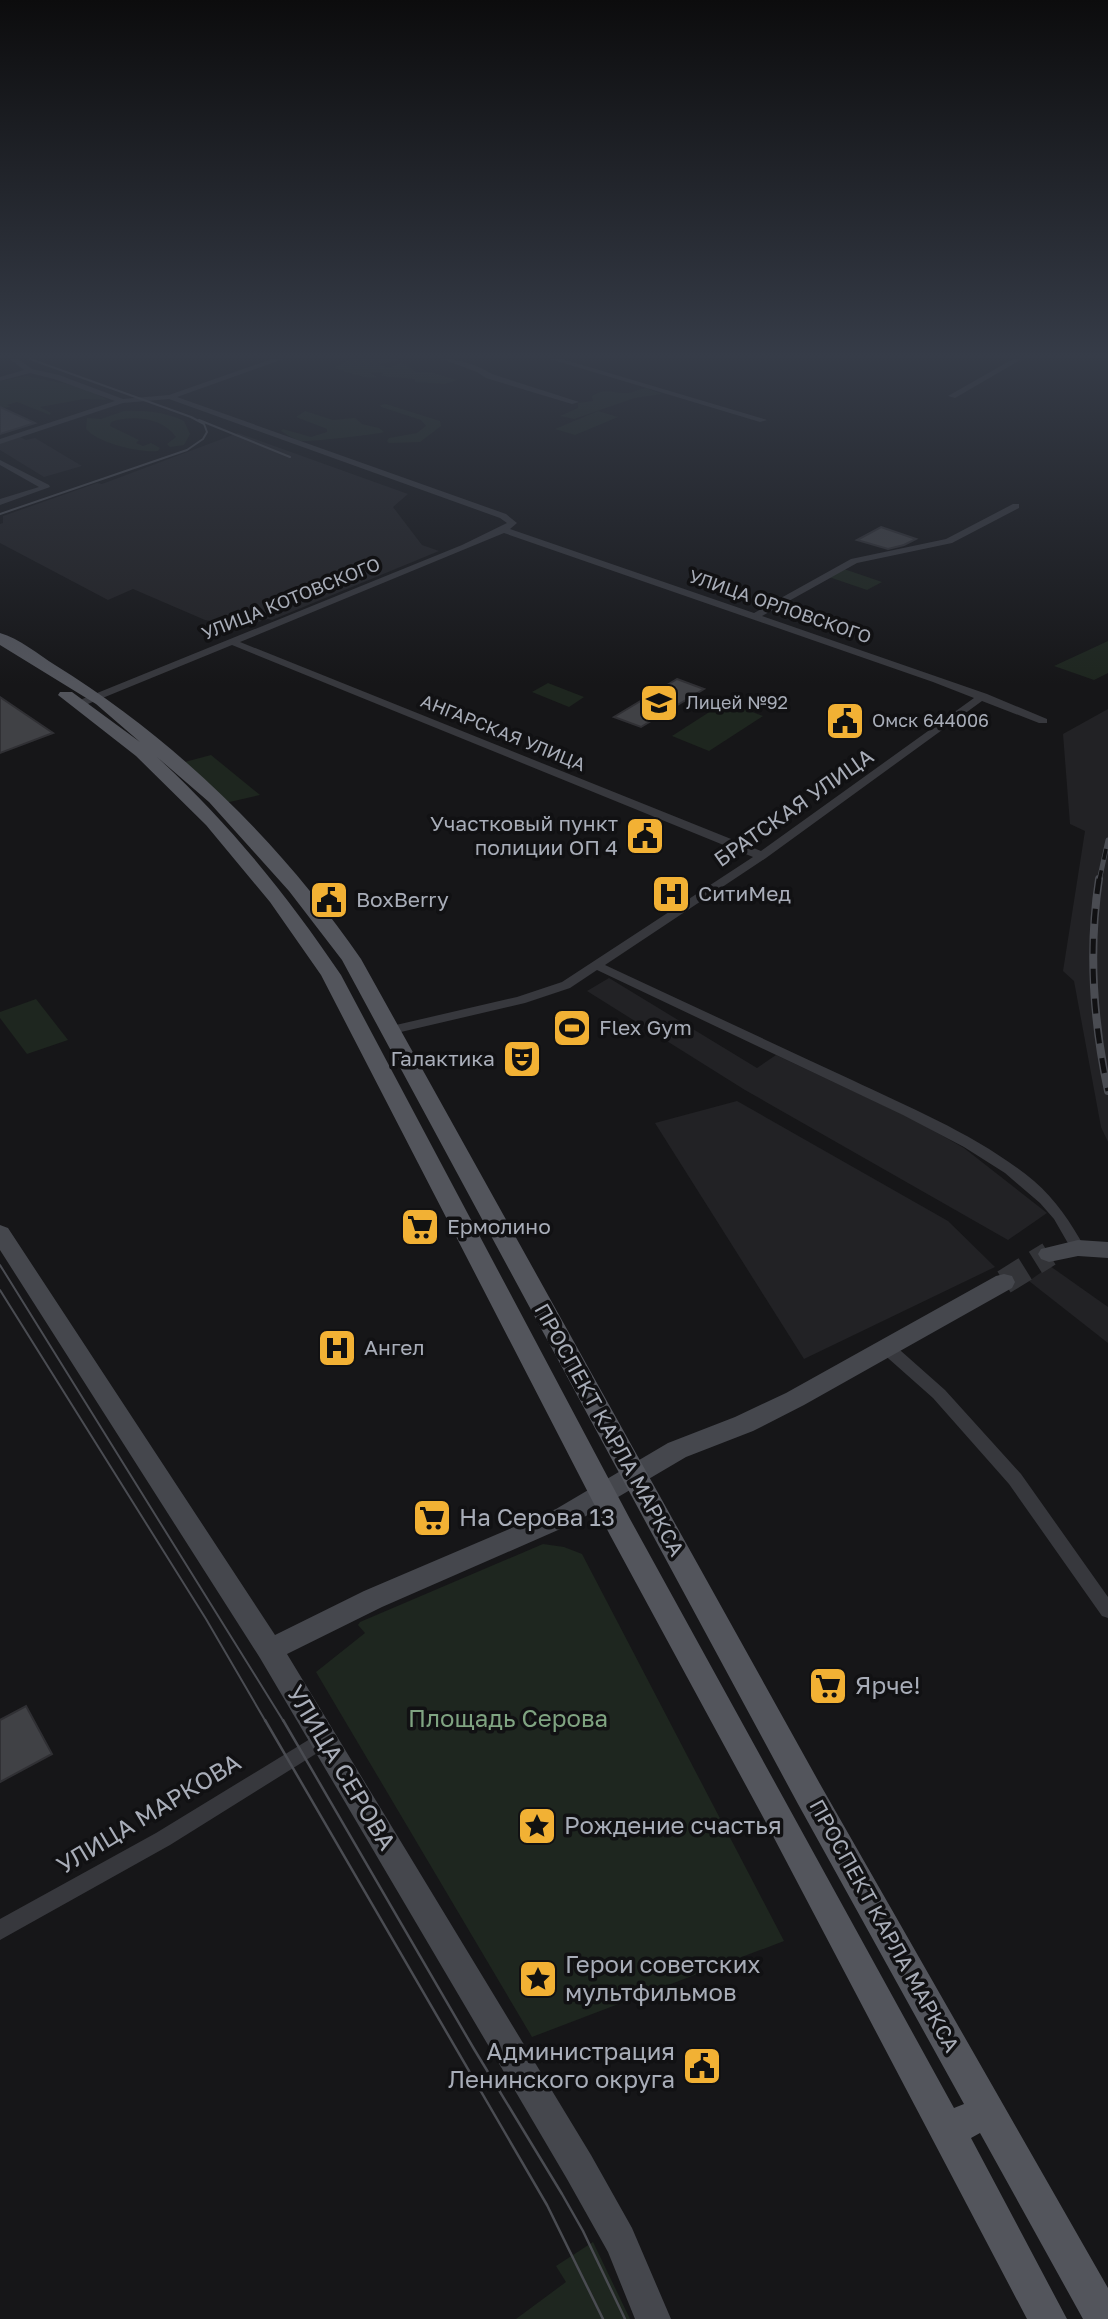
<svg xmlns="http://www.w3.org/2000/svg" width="1108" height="2319" font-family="'Golos Text',sans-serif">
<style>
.built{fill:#222225}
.green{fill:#1e261f}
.building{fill:#404145;stroke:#303034;stroke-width:2}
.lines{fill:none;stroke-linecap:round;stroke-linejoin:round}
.secondary-tunnel{stroke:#333438;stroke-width:25;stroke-dasharray:25 12;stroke-linecap:butt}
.street{fill:#37383d;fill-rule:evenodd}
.secondary{fill:#45474d;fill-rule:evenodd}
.primary{fill:#53555c;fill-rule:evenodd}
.tram-far1{stroke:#4a4c52;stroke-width:2}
.tram{stroke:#4a4c52;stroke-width:2.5}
.rail-far1-casing{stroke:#4a4c52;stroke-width:5}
.rail-casing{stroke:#4a4c52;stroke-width:8}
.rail-far1{stroke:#111113;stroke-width:3.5;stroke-dasharray:11;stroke-linecap:butt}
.rail{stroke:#111113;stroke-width:5;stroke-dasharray:15;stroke-linecap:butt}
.labels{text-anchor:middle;stroke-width:7;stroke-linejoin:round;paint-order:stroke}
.far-street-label{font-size:18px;fill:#a8adb8;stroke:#111113}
.far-poi-label{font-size:18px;fill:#a8adb8;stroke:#111113;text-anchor:start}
.street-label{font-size:21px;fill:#a8adb8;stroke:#111113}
.poi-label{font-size:21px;fill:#a8adb8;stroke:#111113;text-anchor:start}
.near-poi-label{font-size:24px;fill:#a8adb8;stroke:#111113;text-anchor:start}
.near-park-label{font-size:24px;fill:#7fa381;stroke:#111113}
.near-street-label{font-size:24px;fill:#a8adb8;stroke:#111113}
</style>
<rect width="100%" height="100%" fill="#161618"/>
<!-- built -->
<g class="built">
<path d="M238,433L408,494L393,507L422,545L439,551L272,620L268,619L242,627L205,620L133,589L108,600L0,543V524L3,523V516L97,483L102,484Z"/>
<path d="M20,437L26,440L35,438L82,466L44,477L0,450V442Z"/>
<path d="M1108,709V1142L1101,1127L1074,981L1063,971L1085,831L1070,824L1063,734Z"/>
<path d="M609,978L757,1068L776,1055L913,1119L964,1148L1047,1213L1008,1240L745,1090L587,991Z"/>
<path d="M737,1101L948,1221L995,1267L804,1359L655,1123Z"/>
<path d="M1050,1266L1108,1307V1343L1029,1281Z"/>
</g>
<!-- green -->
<g class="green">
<path d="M350,359H400L379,364L389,368L399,363L405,364L416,372H430L457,380L445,384L415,382V379L381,376L383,373L369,372L377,377C366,380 345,371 334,368Z"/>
<path d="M26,376L82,387L108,400L84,399L40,407L51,413L50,415L17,402L7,405L11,407L2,408L0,406V381Z"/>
<path d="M646,388L662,394L635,398L574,419L560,416L578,408V403L593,401L592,396C608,387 612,394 628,393C634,392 639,389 646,388Z"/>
<path d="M386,404L440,421L441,426L420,442L389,443L387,441L389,438L417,433L426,426L421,420L381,407L380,405Z"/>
<path d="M124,411C145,410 166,412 184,421L190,434L184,445L170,447L167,444L176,437C162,417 132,415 111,422L110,426L139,440L136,443L143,446L151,443L160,448L158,451C139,453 98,443 86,429L87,418L101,419Z"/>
<path d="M305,411L333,420L355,418L362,424L379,428L384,432C380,434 310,442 301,441C293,439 288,435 281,431L283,429L311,437L327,432V429L296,417Z"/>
<path d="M598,411L618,417L575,435L555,429Z"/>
<path d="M844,569L882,582L867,590L829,577Z"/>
<path d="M1108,641V673L1094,680L1054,666Z"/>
<path d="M548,683L584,697L569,707L532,692Z"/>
<path d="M725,702L763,716L709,751L672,736Z"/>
<path d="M211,755L260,795L225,803L181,763Z"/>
<path d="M36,999L68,1040L27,1054L0,1018V1012Z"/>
<path d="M543,1544L564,1547L582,1554L784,1941L532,2037L316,1672L365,1633L358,1625L360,1622Z"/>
<path d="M593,2242L630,2319H516L566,2282L556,2266Z"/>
</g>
<!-- building -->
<g class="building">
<path d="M0,407L35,423L0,434Z"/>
<path d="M881,527L916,539L904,545L888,549L857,540Z"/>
<path d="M677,679L704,689L641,727L614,717Z"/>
<path d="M0,697L25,714L53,733L0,753Z"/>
<path d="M26,1706L52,1754L0,1782V1720Z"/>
</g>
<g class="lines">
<!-- secondary-tunnel -->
<path class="secondary-tunnel" d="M1004,1282L1049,1254"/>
<!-- street -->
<g class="street">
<path d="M10,359H18L32,369L59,375L123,399L169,395L272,359H283L177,397L506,514L517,523L510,529L754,613L851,559L946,539L1013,504H1019V508L952,543L857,563L762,616L987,694L1047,719V723H1039L982,701L766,858L605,965C687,1003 770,1042 852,1080C913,1109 981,1137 1034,1181C1056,1200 1071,1223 1085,1248L1083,1252H1073L1054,1219L1040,1203L1005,1173L964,1147L903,1115L597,970L570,988L525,1003L388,1035L383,1034L382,1031L383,1028L517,997L562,982L753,857L232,645L83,706H75V702L462,545L507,523L500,518L169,399L123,403L0,444V439L115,401L54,379L30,373L0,381V377L24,370ZM504,533L933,682L974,698L761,851L240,642Z"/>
<path d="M442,359C459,359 477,365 492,374L579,402L572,404L486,378L477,372Z"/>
<path d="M550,359H562L767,420L760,422Z"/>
<path d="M1013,359H1022L955,398L948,396Z"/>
<path d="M0,460L49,485L50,487L0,505V499L39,487L0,465Z"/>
<path d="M886,1341L892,1343L945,1390L1021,1474L1108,1597V1618L1102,1616L1009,1484L933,1398L880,1351L878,1347L880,1343Z"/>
<path d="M323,1731L330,1733L332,1739L330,1745L170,1845L0,1940V1919L156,1833Z"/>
</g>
<!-- secondary -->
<g class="secondary">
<path d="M0,1225L8,1228L275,1635L364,1591L556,1509L668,1443L735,1417L786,1393L996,1276L1004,1274L1012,1276L1015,1282L1012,1288L804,1405L753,1431L686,1457L574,1523L382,1607L287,1654L591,2155L632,2228L671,2319H635L608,2252L567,2179L260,1658L0,1250Z"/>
<path d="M1078,1240L1108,1242V1258L1078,1256L1049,1262L1041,1259L1038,1254L1041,1249Z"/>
</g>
<!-- primary -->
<path class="primary" d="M0,633C19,638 39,655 55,665C175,739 281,843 361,959L820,1784L1108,2288V2319H1083L980,2133L971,2138L1067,2319H1027L763,1817L610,1535L321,975L270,902L206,825L136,756L58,695L60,692H72L140,742L96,704L0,645ZM157,757L209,802L289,891L342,960L798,1804L964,2104L954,2108L630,1519L341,975C287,895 228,822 157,757Z"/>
<!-- tram-far1 -->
<g class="tram-far1">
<path d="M199,420L290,457"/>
<path d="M0,514L187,450L203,439L207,432L204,424L191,417L30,359"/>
<path d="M0,1265L284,1722"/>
<path d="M0,1290L206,1619L266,1722"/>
</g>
<!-- tram -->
<g class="tram">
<path d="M265,1720L547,2205L603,2319"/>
<path d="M283,1720L474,2049L562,2194L583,2231L625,2319"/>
</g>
<defs>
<path id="rail-far1" d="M1099,881L1108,840"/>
<path id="rail" d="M1099,879C1088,951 1093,1020 1108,1091"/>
</defs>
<!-- rail-far1 casing -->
<use href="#rail-far1" class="rail-far1-casing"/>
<!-- rail casing -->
<use href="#rail" class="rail-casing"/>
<!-- rail-far1 -->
<use href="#rail-far1" class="rail-far1"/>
<!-- rail -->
<use href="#rail" class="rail"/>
</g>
<!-- sky -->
<linearGradient id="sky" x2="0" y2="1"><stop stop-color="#0c0c0d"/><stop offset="0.52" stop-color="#363c48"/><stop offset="1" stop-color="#363c48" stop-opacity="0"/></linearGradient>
<rect width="1108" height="684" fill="url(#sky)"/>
<!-- icons -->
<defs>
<symbol id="school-square" viewBox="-11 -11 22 22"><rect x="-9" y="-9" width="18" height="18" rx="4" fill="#f2b134" stroke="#111113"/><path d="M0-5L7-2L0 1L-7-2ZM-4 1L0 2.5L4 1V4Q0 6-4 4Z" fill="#111"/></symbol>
<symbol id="civic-square" viewBox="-11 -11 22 22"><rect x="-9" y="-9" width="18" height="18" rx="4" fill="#f2b134" stroke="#111113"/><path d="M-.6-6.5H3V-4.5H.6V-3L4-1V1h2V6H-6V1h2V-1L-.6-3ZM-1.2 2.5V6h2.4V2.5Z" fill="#111"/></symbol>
<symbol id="hospital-square" viewBox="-11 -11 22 22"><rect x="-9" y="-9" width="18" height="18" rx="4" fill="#f2b134" stroke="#111113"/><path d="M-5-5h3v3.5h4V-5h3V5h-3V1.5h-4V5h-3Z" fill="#111"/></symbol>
<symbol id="stadium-square" viewBox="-11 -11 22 22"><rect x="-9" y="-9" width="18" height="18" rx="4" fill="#f2b134" stroke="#111113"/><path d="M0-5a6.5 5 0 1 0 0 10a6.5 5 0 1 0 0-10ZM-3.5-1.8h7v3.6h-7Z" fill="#111"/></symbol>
<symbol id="theatre-square" viewBox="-11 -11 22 22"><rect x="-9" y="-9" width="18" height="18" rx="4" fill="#f2b134" stroke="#111113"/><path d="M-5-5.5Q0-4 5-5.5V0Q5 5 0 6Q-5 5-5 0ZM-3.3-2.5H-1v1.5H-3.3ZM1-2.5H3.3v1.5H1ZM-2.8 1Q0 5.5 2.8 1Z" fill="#111"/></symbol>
<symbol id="supermarket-square" viewBox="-11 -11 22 22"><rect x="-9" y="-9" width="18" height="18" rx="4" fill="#f2b134" stroke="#111113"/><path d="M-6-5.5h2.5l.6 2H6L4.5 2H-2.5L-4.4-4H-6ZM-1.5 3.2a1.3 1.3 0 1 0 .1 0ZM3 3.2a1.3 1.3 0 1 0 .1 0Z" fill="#111"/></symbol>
<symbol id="sight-square" viewBox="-11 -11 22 22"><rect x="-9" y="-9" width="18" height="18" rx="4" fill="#f2b134" stroke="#111113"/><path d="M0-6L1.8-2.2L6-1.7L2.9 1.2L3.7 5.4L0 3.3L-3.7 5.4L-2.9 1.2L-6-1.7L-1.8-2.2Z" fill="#111"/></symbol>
</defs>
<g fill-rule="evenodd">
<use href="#school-square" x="637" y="681" width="44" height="44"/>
<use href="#civic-square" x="823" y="699" width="44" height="44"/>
<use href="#civic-square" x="623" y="814" width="44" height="44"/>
<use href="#hospital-square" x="649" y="872" width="44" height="44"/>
<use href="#civic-square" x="307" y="878" width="44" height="44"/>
<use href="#stadium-square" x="550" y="1006" width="44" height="44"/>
<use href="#theatre-square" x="500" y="1037" width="44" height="44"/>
<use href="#supermarket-square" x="398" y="1205" width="44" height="44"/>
<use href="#hospital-square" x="315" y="1326" width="44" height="44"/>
<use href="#supermarket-square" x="410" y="1496" width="44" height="44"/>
<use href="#supermarket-square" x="806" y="1664" width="44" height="44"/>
<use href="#sight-square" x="515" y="1804" width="44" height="44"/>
<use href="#sight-square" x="516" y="1957" width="44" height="44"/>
<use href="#civic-square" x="680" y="2044" width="44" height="44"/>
</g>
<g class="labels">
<!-- far-street labels -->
<g class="far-street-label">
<text transform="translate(291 599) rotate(-22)" y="6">УЛИЦА КОТОВСКОГО</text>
<text transform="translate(780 607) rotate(19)" y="6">УЛИЦА ОРЛОВСКОГО</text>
<text transform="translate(503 733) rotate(22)" y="6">АНГАРСКАЯ УЛИЦА</text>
</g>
<!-- far-poi labels -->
<g class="far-poi-label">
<text x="686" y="709">Лицей №92</text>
<text x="872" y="727">Омск 644006</text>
</g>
<!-- street labels -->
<g class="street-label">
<text transform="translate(794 808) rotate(-35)" y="7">БРАТСКАЯ УЛИЦА</text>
<text transform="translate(609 1430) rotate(61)" y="7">ПРОСПЕКТ КАРЛА МАРКСА</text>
<text transform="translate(884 1926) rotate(61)" y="7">ПРОСПЕКТ КАРЛА МАРКСА</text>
</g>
<!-- poi labels -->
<g class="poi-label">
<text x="618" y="831" text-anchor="end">Участковый пункт<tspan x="618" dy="24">полиции ОП 4</tspan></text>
<text x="698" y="901">СитиМед</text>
<text x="356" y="907">BoxBerry</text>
<text x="599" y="1035">Flex Gym</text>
<text x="495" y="1066" text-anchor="end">Галактика</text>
<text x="447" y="1234">Ермолино</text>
<text x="364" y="1355">Ангел</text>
</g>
<!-- near-poi labels -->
<g class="near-poi-label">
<text x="459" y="1526">На Серова 13</text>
<text x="855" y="1694">Ярче!</text>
<text x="564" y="1834">Рождение счастья</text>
<text x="565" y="1973">Герои советских<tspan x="565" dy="28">мультфильмов</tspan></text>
<text x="675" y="2060" text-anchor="end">Администрация<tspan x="675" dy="28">Ленинского округа</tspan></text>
</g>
<!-- near-park labels -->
<g class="near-park-label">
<text x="508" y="1727">Площадь Серова</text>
</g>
<!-- near-street labels -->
<g class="near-street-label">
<text transform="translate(341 1768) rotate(59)" y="8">УЛИЦА СЕРОВА</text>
<text transform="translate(149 1814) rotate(-31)" y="8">УЛИЦА МАРКОВА</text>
</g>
</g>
</svg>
